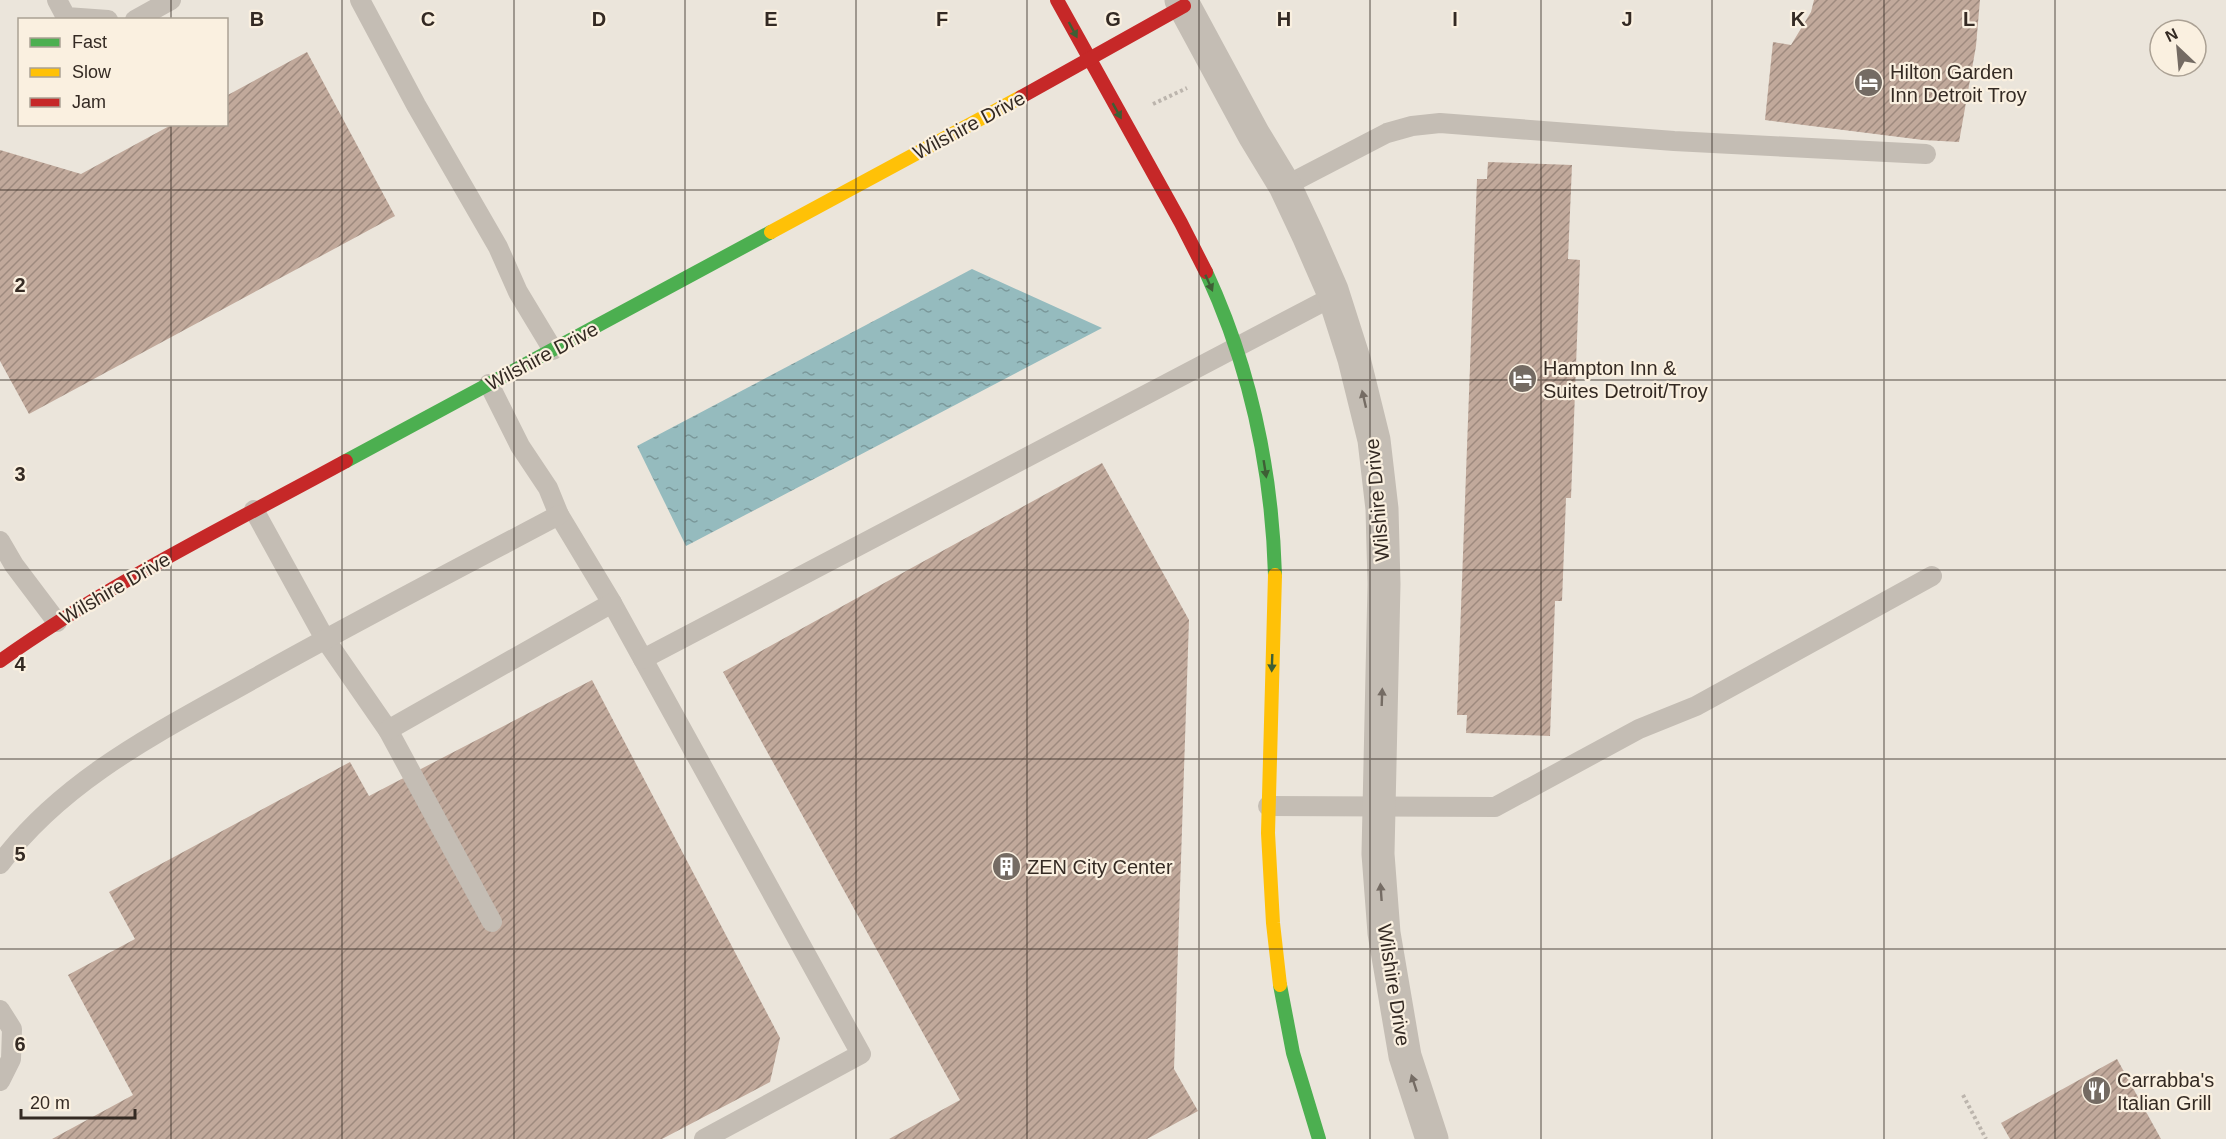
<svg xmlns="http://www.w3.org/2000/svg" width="2226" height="1139" font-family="Helvetica,sans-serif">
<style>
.water{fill:url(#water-ripples)}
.building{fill:url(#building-hatch)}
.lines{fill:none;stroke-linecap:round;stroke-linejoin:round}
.path{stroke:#bcb5ad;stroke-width:4;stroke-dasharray:3 3;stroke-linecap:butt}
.lane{stroke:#c4bdb4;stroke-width:20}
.street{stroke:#c4bdb4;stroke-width:33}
.fast{stroke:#4caf50;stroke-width:14}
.slow{stroke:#ffc107;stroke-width:14}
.jam{stroke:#c62828;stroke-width:14}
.oneway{fill:#3e5f35}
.oneway2{fill:#756c64}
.grid{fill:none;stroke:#342a23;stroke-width:1.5;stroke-opacity:0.55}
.labels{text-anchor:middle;stroke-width:4.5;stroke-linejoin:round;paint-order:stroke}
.poi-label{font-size:20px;fill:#342a23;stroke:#faf0e0;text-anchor:start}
.street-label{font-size:20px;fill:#342a23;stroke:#faf0e0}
.grid-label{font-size:20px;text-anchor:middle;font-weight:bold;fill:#342a23;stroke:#faf0e0;stroke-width:4.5;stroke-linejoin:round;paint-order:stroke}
</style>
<defs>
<pattern id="water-ripples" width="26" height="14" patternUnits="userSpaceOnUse" patternTransform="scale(1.5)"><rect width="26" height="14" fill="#95bbbe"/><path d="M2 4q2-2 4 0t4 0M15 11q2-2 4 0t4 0" fill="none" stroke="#7a989a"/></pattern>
<pattern id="building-hatch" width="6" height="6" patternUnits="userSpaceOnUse" patternTransform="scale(1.5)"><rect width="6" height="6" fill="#c1a99b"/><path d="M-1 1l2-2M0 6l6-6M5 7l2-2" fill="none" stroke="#9e8a7e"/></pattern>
</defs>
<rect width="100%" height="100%" fill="#ebe5db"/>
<!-- water -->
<path class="water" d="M972,269L1102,328L686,546L637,446Z"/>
<!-- building -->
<g class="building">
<path d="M1814,0H1980L1976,46L1959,142L1923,140L1765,120L1773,42L1791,45L1811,12Z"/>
<path d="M307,52L395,216L29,414L0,361V150L81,174L173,124H226V96Z"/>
<path d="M1488,162L1572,165L1568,259L1580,260L1571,498H1566L1562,601H1555L1550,736L1466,733L1467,715H1457L1477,179H1487Z"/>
<path d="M1102,463L1189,620L1174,1069L1198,1111L1147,1139H889L960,1100L723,672Z"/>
<path d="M592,680L780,1038L770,1082L662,1139H52L133,1095L68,975L135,939L109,892L350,762L369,796Z"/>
<path d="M2117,1059L2161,1139H2010L2001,1123Z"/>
</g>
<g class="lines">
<!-- path -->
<g class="path">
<path d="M1153,104L1187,88"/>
<path d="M1963,1095L1986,1139"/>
</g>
<!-- lane -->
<g class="lane">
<path d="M57,0L66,17L108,20"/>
<path d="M360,0L416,105L498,247L518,292L553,350"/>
<path d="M135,20L171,0"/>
<path d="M1285,186L1387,133L1412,126L1440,123L1674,141L1926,154"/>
<path d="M489,384L520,446L548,488L559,515L612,603L861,1054L704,1139"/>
<path d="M254,510L325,639L388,730L492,922"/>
<path d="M0,541L14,565L57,622"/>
<path d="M643,659L1334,296"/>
<path d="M388,730L612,603"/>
<path d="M1268,806L1495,807L1639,729L1696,706L1932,576"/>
<path d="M0,864C65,777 163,730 255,678C355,622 457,569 559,515"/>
<path d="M0,1010L12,1029L11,1059L0,1081"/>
</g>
<!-- street -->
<path class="street" d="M1181,0L1254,135L1285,186L1308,235L1332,290L1354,359L1374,440L1382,509L1384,584L1378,854L1384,933L1405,1056L1432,1139"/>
<!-- fast -->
<g class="fast">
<path d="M1206,272C1250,367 1272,471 1275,575"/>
<path d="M346,461L771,232"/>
<path d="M1280,985L1293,1053L1319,1139"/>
</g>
<!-- slow -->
<g class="slow">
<path d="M771,232L1021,97"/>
<path d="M1275,575L1268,833L1273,923L1280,985"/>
</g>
<!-- jam -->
<g class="jam">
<path d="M1057,0L1181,223L1206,272"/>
<path d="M1021,97L1184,6"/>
<path d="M0,661C108,584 229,525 346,461"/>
</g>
</g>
<!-- one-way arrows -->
<defs><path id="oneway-solid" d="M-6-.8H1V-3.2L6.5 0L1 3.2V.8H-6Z" transform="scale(1.5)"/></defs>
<g class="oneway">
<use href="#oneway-solid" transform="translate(1073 30) rotate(62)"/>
<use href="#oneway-solid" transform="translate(1117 111) rotate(61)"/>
<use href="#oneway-solid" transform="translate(1209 283) rotate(66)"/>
<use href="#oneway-solid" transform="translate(1265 469) rotate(81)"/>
<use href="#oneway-solid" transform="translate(1272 663) rotate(92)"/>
</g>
<g class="oneway2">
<use href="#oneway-solid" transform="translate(1364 399) rotate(-103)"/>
<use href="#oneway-solid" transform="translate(1382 697) rotate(-88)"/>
<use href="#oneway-solid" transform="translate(1381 892) rotate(-94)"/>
<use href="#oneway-solid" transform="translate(1414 1083) rotate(-108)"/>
</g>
<!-- grid -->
<path class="grid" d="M171,0V20M342,0V1139M514,0V1139M685,0V1139M856,0V1139M1027,0V1139M1199,0V1139M1370,0V1139M1541,0V1139M1712,0V1139M1884,0V1139M2055,0V1139M171,124V1139M0,190H2226M0,380H2226M0,570H2226M0,759H2226M0,949H2226"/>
<!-- icons -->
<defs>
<symbol id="hotel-disc" viewBox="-11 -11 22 22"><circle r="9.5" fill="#746b63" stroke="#faf0e0"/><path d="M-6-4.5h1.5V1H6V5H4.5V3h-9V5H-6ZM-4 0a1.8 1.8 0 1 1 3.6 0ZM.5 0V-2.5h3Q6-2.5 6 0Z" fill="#fff"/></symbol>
<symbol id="building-disc" viewBox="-11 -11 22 22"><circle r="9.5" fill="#746b63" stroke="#faf0e0"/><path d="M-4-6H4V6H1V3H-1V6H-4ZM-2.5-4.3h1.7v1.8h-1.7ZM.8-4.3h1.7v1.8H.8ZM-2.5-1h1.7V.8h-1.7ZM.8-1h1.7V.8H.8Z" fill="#fff"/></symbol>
<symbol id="restaurant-disc" viewBox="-11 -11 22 22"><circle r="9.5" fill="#746b63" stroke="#faf0e0"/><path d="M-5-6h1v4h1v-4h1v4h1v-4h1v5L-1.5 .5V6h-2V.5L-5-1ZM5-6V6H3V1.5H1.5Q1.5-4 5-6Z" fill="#fff"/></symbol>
</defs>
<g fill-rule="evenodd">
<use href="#hotel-disc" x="1852" y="66" width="33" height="33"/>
<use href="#hotel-disc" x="1506" y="362" width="33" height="33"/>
<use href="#building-disc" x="990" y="850" width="33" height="33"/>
<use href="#restaurant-disc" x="2080" y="1074" width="33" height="33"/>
</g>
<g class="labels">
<!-- poi labels -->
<g class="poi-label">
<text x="1890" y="79">Hilton Garden<tspan x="1890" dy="23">Inn Detroit Troy</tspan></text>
<text x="1543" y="375">Hampton Inn &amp;<tspan x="1543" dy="23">Suites Detroit/Troy</tspan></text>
<text x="1027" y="874">ZEN City Center</text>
<text x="2117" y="1087">Carrabba's<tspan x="2117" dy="23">Italian Grill</tspan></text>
</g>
<!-- street labels -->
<g class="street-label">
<text transform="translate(969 125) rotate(-28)" y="7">Wilshire Drive</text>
<text transform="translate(542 356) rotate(-28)" y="7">Wilshire Drive</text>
<text transform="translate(1377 500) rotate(-95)" y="7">Wilshire Drive</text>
<text transform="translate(115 588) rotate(-30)" y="7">Wilshire Drive</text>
<text transform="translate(1394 985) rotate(81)" y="7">Wilshire Drive</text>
</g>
</g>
<g class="grid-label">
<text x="257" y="26">B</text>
<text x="428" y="26">C</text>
<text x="599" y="26">D</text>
<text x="771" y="26">E</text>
<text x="942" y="26">F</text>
<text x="1113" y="26">G</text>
<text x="1284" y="26">H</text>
<text x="1455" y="26">I</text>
<text x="1627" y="26">J</text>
<text x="1798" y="26">K</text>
<text x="1969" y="26">L</text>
<text x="20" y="292">2</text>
<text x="20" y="481">3</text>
<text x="20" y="671">4</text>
<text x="20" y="861">5</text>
<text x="20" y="1051">6</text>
</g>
<!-- legend -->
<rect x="18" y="18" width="210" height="108" fill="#faf0e0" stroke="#aba194" stroke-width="1.5"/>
<rect x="30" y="38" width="30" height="9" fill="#4caf50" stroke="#aba194" stroke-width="1.5"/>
<text x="72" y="48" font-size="18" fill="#342a23">Fast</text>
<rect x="30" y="68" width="30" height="9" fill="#ffc107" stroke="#aba194" stroke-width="1.5"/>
<text x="72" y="78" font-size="18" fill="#342a23">Slow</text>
<rect x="30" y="98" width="30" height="9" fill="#c62828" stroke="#aba194" stroke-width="1.5"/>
<text x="72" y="108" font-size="18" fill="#342a23">Jam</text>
<!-- north arrow -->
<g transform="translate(2178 48) rotate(334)"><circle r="28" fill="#faf0e0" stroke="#aba194" stroke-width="1.5"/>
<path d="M0-4.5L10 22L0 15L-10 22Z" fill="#746b63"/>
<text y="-9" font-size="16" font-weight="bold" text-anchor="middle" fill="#342a23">N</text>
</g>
<!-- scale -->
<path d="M21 1109v9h114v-9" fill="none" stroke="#342a23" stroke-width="3"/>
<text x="30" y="1109" font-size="18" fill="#342a23" stroke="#faf0e0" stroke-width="4.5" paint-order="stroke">20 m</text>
</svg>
